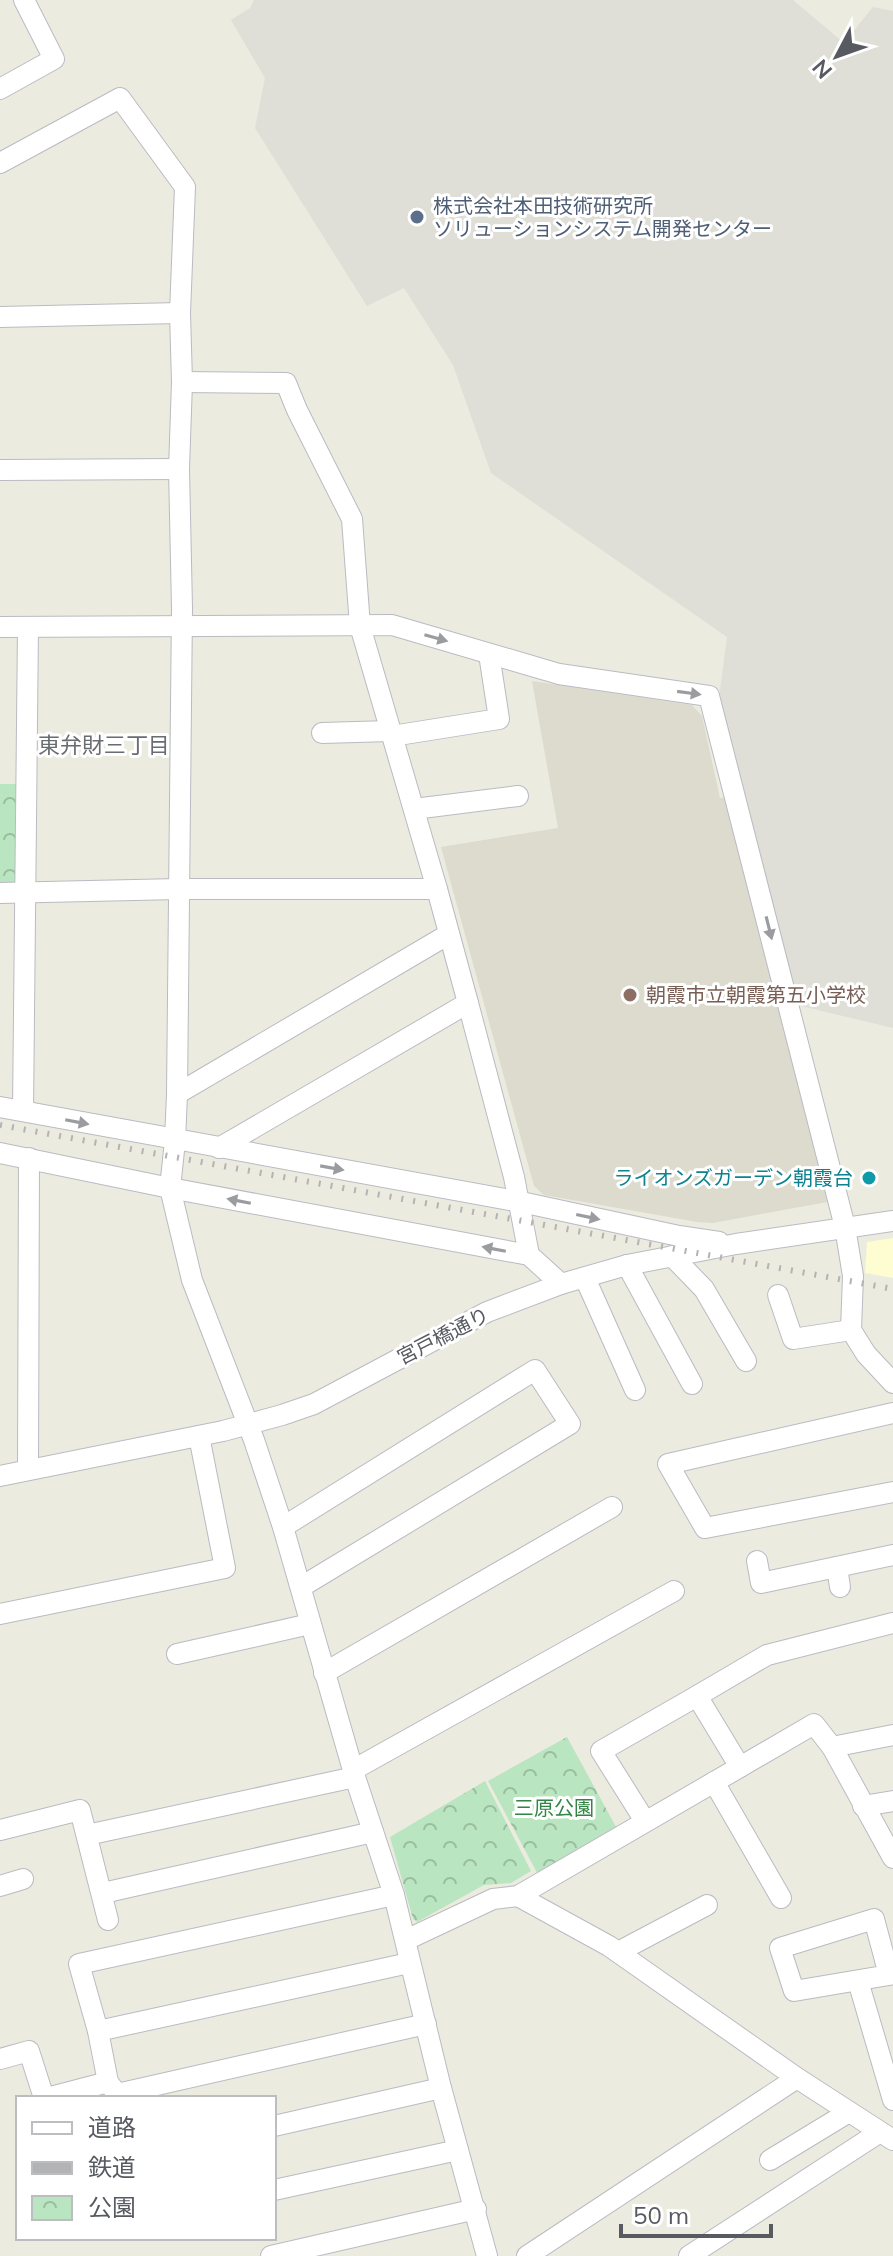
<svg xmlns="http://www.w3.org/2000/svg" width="893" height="2256" font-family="Mulish,'Noto Sans JP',sans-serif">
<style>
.commercial{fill:#fefcd1}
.industrial{fill:#dfded7}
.education{fill:#dcdbce}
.park{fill:url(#park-crowns)}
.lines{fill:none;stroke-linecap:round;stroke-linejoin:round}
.minor-casing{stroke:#babbc2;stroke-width:22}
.minor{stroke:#fff;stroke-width:20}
.rail{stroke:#b3b3b4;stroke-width:6;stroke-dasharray:2 10;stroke-linecap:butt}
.oneway{fill:#9b9ca0}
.service-dot{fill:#5c6f8a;stroke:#fff;stroke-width:3}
.education-dot{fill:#8d6e63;stroke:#fff;stroke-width:3}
.culture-dot{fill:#0f9aa8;stroke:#fff;stroke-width:3}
.labels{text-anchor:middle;stroke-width:6;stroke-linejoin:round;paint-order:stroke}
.service-label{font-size:20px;fill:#4e5e75;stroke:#fff;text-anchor:start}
.education-label{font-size:20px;fill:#785e54;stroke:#fff;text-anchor:start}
.culture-label{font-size:20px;fill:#0d838f;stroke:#fff;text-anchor:end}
.street-label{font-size:20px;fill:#585a61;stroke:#fff}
.park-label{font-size:20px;fill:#328545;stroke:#fff}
.neighbourhood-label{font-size:22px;fill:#696c73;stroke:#fff}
</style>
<defs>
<pattern id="park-crowns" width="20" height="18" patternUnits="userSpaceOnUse" patternTransform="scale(2)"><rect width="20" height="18" fill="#bae5c1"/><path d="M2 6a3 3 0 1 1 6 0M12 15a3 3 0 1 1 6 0" fill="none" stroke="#9abda0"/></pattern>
</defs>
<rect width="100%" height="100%" fill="#ecebdf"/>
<!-- commercial -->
<path class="commercial" d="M893,1238V1278L865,1273L867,1242Z"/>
<!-- industrial -->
<path class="industrial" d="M254,0H793L844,43L873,7L893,11V1028L797,1005L719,697L727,637L491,473L453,365L404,288L367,306L255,128L265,78L231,20L250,8Z"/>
<!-- education -->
<path class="education" d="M532,681L692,705L702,716L720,798L727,797L804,1094L827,1202L713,1223L697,1222L544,1195L534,1186L441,847L558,828Z"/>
<!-- park -->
<g class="park">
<path d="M0,784H19L20,886L0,887Z"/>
<path d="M567,1737L621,1836L542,1882L488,1781Z"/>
<path d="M485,1781L531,1871L511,1883L484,1885L417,1922L413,1919L390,1837Z"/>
</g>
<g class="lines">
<defs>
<g id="minor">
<path d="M0,89L54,59L24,0"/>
<path d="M0,163L120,98L185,187L180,313L182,382L179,469L182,608L177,1094L175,1141L170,1188L192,1280L254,1440L283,1527L355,1777L394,1895L441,2088L487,2256"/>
<path d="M0,317L180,313"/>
<path d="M0,470L179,469"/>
<path d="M0,627L392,625L559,674L709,696L845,1227L853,1276L851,1330L866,1354L893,1383"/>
<path d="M322,733L390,731"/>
<path d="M392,736L499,719L489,654"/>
<path d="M414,809L518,796"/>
<path d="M0,893L179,889H437L360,626L352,519L297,410L286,383L182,382"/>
<path d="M468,1003L514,1177L529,1255"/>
<path d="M177,1094L449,934"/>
<path d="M0,1107L521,1202L679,1236L719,1242"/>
<path d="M23,1111L28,627"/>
<path d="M219,1148L468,1003L437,889"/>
<path d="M0,1153L170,1188L529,1255L561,1284"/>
<path d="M672,1256L704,1289L746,1361"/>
<path d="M627,1265L692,1384"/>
<path d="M585,1278L635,1390"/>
<path d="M778,1295L793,1339L851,1330"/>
<path d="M893,1413L668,1464L705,1528L893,1492"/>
<path d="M28,1470L29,1158"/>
<path d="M0,1476L223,1431L282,1415L314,1404L487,1312L561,1284L627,1265L736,1244L893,1221"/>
<path d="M283,1527L535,1370L570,1424L301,1587"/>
<path d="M757,1561L761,1583L893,1555"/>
<path d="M837,1567L840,1587"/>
<path d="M0,1614L225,1568L199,1436"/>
<path d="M177,1654L310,1624"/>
<path d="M324,1673L612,1507"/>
<path d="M697,1696L767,1655L893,1623"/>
<path d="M832,1747L893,1735"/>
<path d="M353,1770L674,1591"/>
<path d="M714,1782L781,1898"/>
<path d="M863,1806L893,1801"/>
<path d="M645,1821L601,1751L697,1696L740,1767"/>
<path d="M0,1830L80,1810L108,1920"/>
<path d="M87,1835L355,1777"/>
<path d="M0,1886L23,1879"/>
<path d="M103,1893L373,1832"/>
<path d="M394,1895L79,1964L98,2031L108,2082L117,2094L426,2024"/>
<path d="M518,1896L609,1946L797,2078L893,2140"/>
<path d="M874,1919L889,1975L794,1991L780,1948Z"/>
<path d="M406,1940L493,1899L518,1896L814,1724L832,1747L893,1858"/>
<path d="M618,1952L707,1905"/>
<path d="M858,1981L893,2100"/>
<path d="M98,2031L409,1963"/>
<path d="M0,2059L29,2051L44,2098"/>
<path d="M47,2098L108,2082"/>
<path d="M274,2126L441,2088"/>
<path d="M770,2160L849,2112"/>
<path d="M274,2190L458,2150"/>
<path d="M271,2256L476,2209"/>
<path d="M527,2256L797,2078"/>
<path d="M689,2256L880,2132"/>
</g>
</defs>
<!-- minor casing -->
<use href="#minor" class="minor-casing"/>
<!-- minor -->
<use href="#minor" class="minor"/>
<!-- rail -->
<path class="rail" d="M0,1125L893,1289"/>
</g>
<!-- one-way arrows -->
<defs><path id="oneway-solid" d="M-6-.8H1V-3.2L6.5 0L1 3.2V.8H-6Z" transform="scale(2)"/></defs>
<g class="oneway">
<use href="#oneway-solid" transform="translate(436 638) rotate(16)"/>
<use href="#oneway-solid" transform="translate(689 693) rotate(8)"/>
<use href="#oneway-solid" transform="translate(769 928) rotate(76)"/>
<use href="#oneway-solid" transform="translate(77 1122) rotate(11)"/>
<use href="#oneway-solid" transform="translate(332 1168) rotate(10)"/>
<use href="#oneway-solid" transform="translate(239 1201) rotate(-169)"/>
<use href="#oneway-solid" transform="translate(588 1217) rotate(12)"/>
<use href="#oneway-solid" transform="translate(494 1249) rotate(-169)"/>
</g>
<!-- markers -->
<circle class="service-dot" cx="417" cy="217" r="8"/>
<circle class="education-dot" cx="630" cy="995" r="8"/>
<circle class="culture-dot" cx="869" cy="1178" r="8"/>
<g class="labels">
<!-- service labels -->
<g class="service-label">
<text x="433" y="213">株式会社本田技術研究所<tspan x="433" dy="23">ソリューションシステム開発センター</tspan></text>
</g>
<!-- education labels -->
<g class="education-label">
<text x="646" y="1002">朝霞市立朝霞第五小学校</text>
</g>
<!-- culture labels -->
<g class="culture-label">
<text x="853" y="1185">ライオンズガーデン朝霞台</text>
</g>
<!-- street labels -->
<g class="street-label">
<text transform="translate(443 1336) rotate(-27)" y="7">宮戸橋通り</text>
</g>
<!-- park labels -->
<g class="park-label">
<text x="554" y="1815">三原公園</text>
</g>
<!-- neighbourhood labels -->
<g class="neighbourhood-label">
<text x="104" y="753">東弁財三丁目</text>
</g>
</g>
<!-- legend -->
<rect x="16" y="2096" width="260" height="144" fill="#ffffff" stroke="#bcbdc0" stroke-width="2"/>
<rect x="32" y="2122" width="40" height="12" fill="#ffffff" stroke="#bcbdc0" stroke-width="2"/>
<text x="88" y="2136" font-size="24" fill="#585a61">道路</text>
<rect x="32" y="2162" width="40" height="12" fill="#b3b3b4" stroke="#bcbdc0" stroke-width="2"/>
<text x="88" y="2176" font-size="24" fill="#585a61">鉄道</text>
<rect x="32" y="2196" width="40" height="24" fill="url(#park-crowns)" stroke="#bcbdc0" stroke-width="2"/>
<text x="88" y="2216" font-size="24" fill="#585a61">公園</text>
<!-- north arrow -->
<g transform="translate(837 56) rotate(229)" stroke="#ffffff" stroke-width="6" paint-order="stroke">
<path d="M0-6L14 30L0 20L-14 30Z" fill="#585a61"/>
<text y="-12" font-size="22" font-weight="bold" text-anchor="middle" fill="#585a61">N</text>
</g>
<!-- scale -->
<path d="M621 2224v12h150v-12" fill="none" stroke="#585a61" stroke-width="4"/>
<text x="633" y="2224" font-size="24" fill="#585a61" stroke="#ffffff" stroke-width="6" paint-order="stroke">50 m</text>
</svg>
